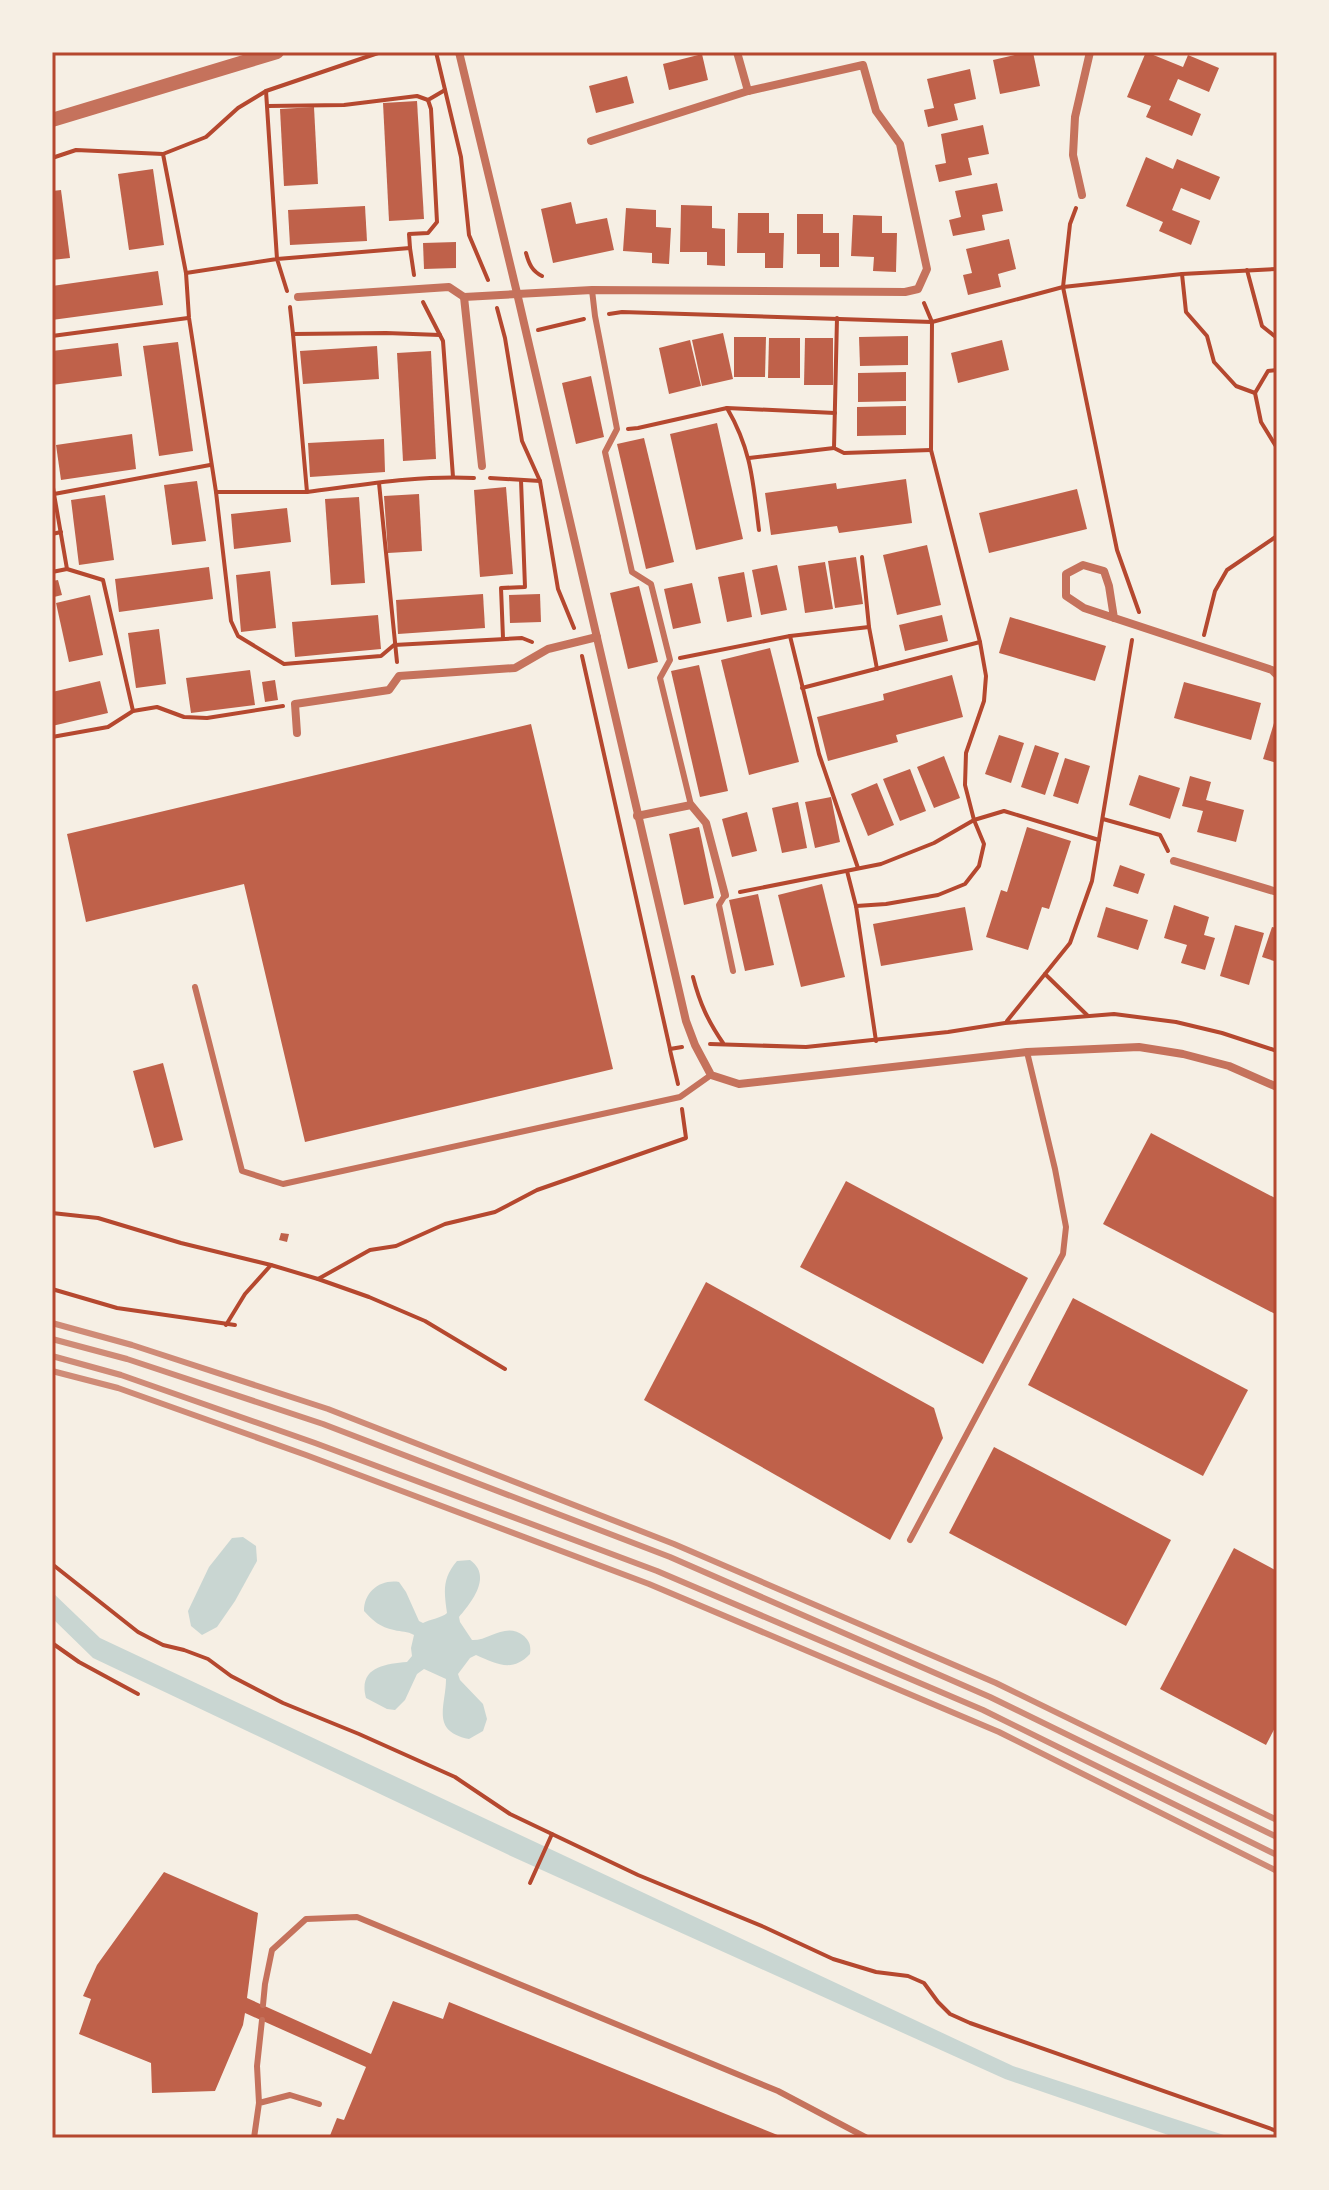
<svg xmlns="http://www.w3.org/2000/svg" width="1329" height="2190" font-family="'Space Grotesk',sans-serif">
<style>
.water{fill:#c9d6d2}
.building{fill:#bf614a}
.lines{fill:none;stroke-linecap:round;stroke-linejoin:round}
.path{stroke:#b5482f;stroke-width:4}
.service{stroke:#c5725c;stroke-width:6}
.minor{stroke:#c5725c;stroke-width:8}
.tertiary{stroke:#c5725c;stroke-width:14}
.rail{stroke:#cf8b77;stroke-width:6}
.neatline{fill:none;stroke:#b5482f;stroke-width:3}
</style>
<rect width="100%" height="100%" fill="#f6efe4"/>
<!-- water -->
<g class="water">
<path d="M243,1537L256,1546L257,1561L235,1601L217,1627L202,1635L191,1626L188,1611L209,1567L232,1538Z"/>
<path d="M470,1560C493,1576 471,1603 459,1617L460,1622L472,1640C489,1641 506,1621 524,1636C530,1642 531,1646 530,1654C512,1673 497,1664 476,1655L470,1658L458,1674L460,1680L483,1704L487,1719L483,1731L469,1739C430,1731 446,1706 446,1679L424,1669L417,1674L405,1700L395,1710L387,1709L366,1698C358,1668 383,1664 407,1662L412,1656L411,1648L414,1635C407,1631 402,1632 394,1630C380,1627 373,1621 364,1611C364,1592 380,1579 399,1582L406,1592L419,1621L423,1623C430,1619 442,1618 447,1613C444,1591 442,1579 457,1561Z"/>
<path d="M52,1592L100,1638L1013,2066L1233,2138H1177L1005,2079L513,1857L93,1658L52,1618Z"/>
</g>
<!-- building -->
<g class="building">
<path d="M1028,52H1033L1040,86L1000,94L993,60Z"/>
<path d="M1146,52L1183,67L1188,55L1219,68L1209,92L1178,79L1169,100L1201,114L1192,136L1146,117L1151,106L1127,97Z"/>
<path d="M702,54L708,80L669,90L663,64Z"/>
<path d="M970,69L976,99L954,104L958,120L928,127L924,110L934,108L927,79Z"/>
<path d="M627,76L634,103L596,113L589,86Z"/>
<path d="M417,101L424,219L389,221L383,103Z"/>
<path d="M314,107L318,184L284,186L280,109Z"/>
<path d="M983,125L989,154L968,158L972,175L939,182L935,165L946,163L941,134Z"/>
<path d="M1146,157L1173,169L1177,159L1220,177L1210,200L1181,188L1172,210L1200,221L1191,245L1159,231L1163,222L1126,206Z"/>
<path d="M153,169L164,245L129,250L118,174Z"/>
<path d="M997,183L1003,211L982,215L985,230L953,236L949,220L961,217L955,191Z"/>
<path d="M61,190L70,258L52,260V191Z"/>
<path d="M571,202L576,224L607,218L614,250L553,263L541,209Z"/>
<path d="M681,205L712,206V228L725,229V266L707,265V252H680Z"/>
<path d="M365,206L367,241L290,245L288,210Z"/>
<path d="M626,208L656,210V227L671,228L669,264L652,263V253L623,251Z"/>
<path d="M738,213H769V233H784L783,268H765V253H737Z"/>
<path d="M797,214H823V233H839V267H820V254H797Z"/>
<path d="M853,215L882,216V233H897L896,272L873,271L874,257L851,256Z"/>
<path d="M1009,239L1016,269L998,274L1001,287L968,295L963,275L972,273L966,249Z"/>
<path d="M456,242V268L424,269L423,243Z"/>
<path d="M158,271L163,305L52,320V286Z"/>
<path d="M723,333L733,379L702,386L692,340Z"/>
<path d="M908,336V365L860,366L859,337Z"/>
<path d="M734,337H766L765,377H734Z"/>
<path d="M769,338H800V378H768Z"/>
<path d="M805,338H833V385H804Z"/>
<path d="M690,340L701,386L669,394L659,348Z"/>
<path d="M1002,340L1009,370L958,383L951,353Z"/>
<path d="M178,342L193,451L159,456L143,346Z"/>
<path d="M118,343L122,376L52,385V351Z"/>
<path d="M377,346L379,379L303,384L300,351Z"/>
<path d="M431,351L436,459L403,461L397,353Z"/>
<path d="M906,372V401L858,402V373Z"/>
<path d="M591,376L604,437L576,444L562,383Z"/>
<path d="M906,406V435L857,436V407Z"/>
<path d="M717,423L743,539L696,550L670,434Z"/>
<path d="M132,434L136,469L61,480L56,445Z"/>
<path d="M644,438L674,562L646,569L617,444Z"/>
<path d="M384,439L385,472L310,477L308,443Z"/>
<path d="M906,479L912,523L839,533L837,526L771,535L765,493L836,483L837,489Z"/>
<path d="M197,481L206,541L172,545L164,485Z"/>
<path d="M506,487L513,574L480,577L474,490Z"/>
<path d="M1077,489L1087,529L989,553L979,513Z"/>
<path d="M419,494L422,551L388,553L384,496Z"/>
<path d="M105,495L114,560L79,565L71,500Z"/>
<path d="M359,497L365,583L331,585L325,499Z"/>
<path d="M287,508L291,542L234,549L231,514Z"/>
<path d="M927,545L941,605L897,615L883,555Z"/>
<path d="M856,557L863,604L835,608L828,561Z"/>
<path d="M825,562L833,609L805,613L798,566Z"/>
<path d="M777,565L787,610L761,615L752,570Z"/>
<path d="M209,567L213,599L119,612L115,579Z"/>
<path d="M270,571L276,628L241,632L236,575Z"/>
<path d="M744,572L752,617L727,622L718,577Z"/>
<path d="M58,580L62,595L54,597L52,581Z"/>
<path d="M692,583L701,623L673,629L664,589Z"/>
<path d="M639,586L658,662L628,669L610,593Z"/>
<path d="M483,594L485,628L398,634L396,600Z"/>
<path d="M540,594L541,622L510,623L509,595Z"/>
<path d="M90,595L103,655L69,662L56,603Z"/>
<path d="M378,615L381,649L295,657L292,622Z"/>
<path d="M942,615L948,641L905,651L899,625Z"/>
<path d="M1010,617L1106,646L1095,681L999,653Z"/>
<path d="M159,629L166,684L136,688L128,633Z"/>
<path d="M770,648L799,762L749,775L721,660Z"/>
<path d="M699,665L728,791L700,797L671,671Z"/>
<path d="M250,670L255,705L191,713L186,678Z"/>
<path d="M952,675L963,717L896,735L898,742L828,761L817,717L884,700L883,694Z"/>
<path d="M275,680L278,700L265,702L262,682Z"/>
<path d="M100,681L108,713L52,726V692Z"/>
<path d="M1184,682L1261,703L1251,740L1174,718Z"/>
<path d="M1274,723L1277,724V763L1263,759Z"/>
<path d="M531,724L613,1069L305,1142L244,884L86,922L67,834Z"/>
<path d="M999,735L1024,743L1011,783L985,774Z"/>
<path d="M1035,745L1059,753L1045,795L1021,787Z"/>
<path d="M944,756L960,798L934,808L917,767Z"/>
<path d="M1065,758L1090,766L1078,804L1053,796Z"/>
<path d="M910,769L926,811L900,821L883,779Z"/>
<path d="M1139,775L1180,788L1170,819L1129,805Z"/>
<path d="M1190,776L1211,782L1206,800L1244,810L1236,842L1197,832L1203,811L1182,806Z"/>
<path d="M877,783L894,825L868,836L851,794Z"/>
<path d="M831,797L840,842L815,848L805,802Z"/>
<path d="M798,802L807,848L782,853L772,808Z"/>
<path d="M747,812L757,851L732,857L722,819Z"/>
<path d="M699,827L714,898L684,905L669,834Z"/>
<path d="M1027,827L1071,841L1049,909L1042,907L1028,950L986,937L1001,890L1007,892Z"/>
<path d="M1120,865L1145,874L1138,894L1113,886Z"/>
<path d="M822,884L845,977L801,987L778,895Z"/>
<path d="M758,894L774,965L745,971L729,900Z"/>
<path d="M1174,905L1209,917L1204,935L1215,938L1205,970L1181,963L1187,945L1164,938Z"/>
<path d="M965,907L973,950L881,966L873,924Z"/>
<path d="M1106,907L1148,920L1138,950L1097,937Z"/>
<path d="M1235,925L1264,933L1249,985L1220,976Z"/>
<path d="M1272,927L1277,928V962L1262,957Z"/>
<path d="M163,1063L183,1140L154,1148L133,1071Z"/>
<path d="M1151,1133L1277,1199V1315L1103,1224Z"/>
<path d="M846,1181L1028,1278L983,1364L800,1267Z"/>
<path d="M281,1233L289,1234L287,1242L279,1240Z"/>
<path d="M706,1282L934,1408L943,1438L890,1540L644,1400Z"/>
<path d="M1073,1298L1248,1390L1203,1476L1028,1385Z"/>
<path d="M994,1447L1171,1540L1126,1626L949,1533Z"/>
<path d="M1234,1548L1277,1571V1724L1266,1745L1160,1689Z"/>
<path d="M164,1872L258,1913L247,1998L371,2054L393,2001L443,2019L449,2002L785,2138H329L337,2118L344,2120L366,2067L245,2013L243,2025L215,2091L152,2093L151,2063L79,2034L91,1999L83,1996L97,1965Z"/>
</g>
<g class="lines">
<!-- path -->
<g class="path">
<path d="M436,52L461,157L469,235L488,280"/>
<path d="M268,106L344,105L417,96L428,100"/>
<path d="M163,154L186,273L277,259L266,91"/>
<path d="M52,158L76,150L163,154L206,137L238,108L266,91L381,52"/>
<path d="M1076,208L1070,224L1063,287L1117,550L1139,612"/>
<path d="M410,248L409,234L428,233L437,222L431,109L428,100L445,90"/>
<path d="M526,253C529,264 532,271 542,276"/>
<path d="M1247,270L1262,326L1277,338"/>
<path d="M186,273L189,318L216,492H307L293,334"/>
<path d="M1182,274L1186,312L1207,336L1214,362L1236,386L1255,393L1261,422L1277,448"/>
<path d="M287,291L277,259L410,248L414,275"/>
<path d="M423,302L443,341L453,477"/>
<path d="M290,307L293,334L386,333L440,335"/>
<path d="M497,308L505,338L522,441L540,481L558,589L574,628"/>
<path d="M609,314L622,312L932,322L1063,287L1182,274L1277,269"/>
<path d="M837,318L834,448L844,453L931,450"/>
<path d="M538,330L584,319"/>
<path d="M52,336L188,318"/>
<path d="M1255,393L1268,371L1277,370"/>
<path d="M727,408C752,451 753,483 759,530"/>
<path d="M628,429L638,428L727,408L835,413"/>
<path d="M749,458L834,448"/>
<path d="M490,478L540,481"/>
<path d="M52,481L54,494L210,465"/>
<path d="M379,483L397,662"/>
<path d="M216,492L231,621L238,636L284,664L381,656L394,645L522,638L532,642"/>
<path d="M307,492C362,485 418,475 474,478"/>
<path d="M54,494L67,569L103,580L133,711L157,707L184,717L207,718L283,706"/>
<path d="M52,534L61,532"/>
<path d="M862,557L869,627L877,669"/>
<path d="M52,572L67,569"/>
<path d="M1204,635L1215,591L1227,570L1277,536"/>
<path d="M790,636L819,754L858,868"/>
<path d="M503,638L501,588L525,587L521,480"/>
<path d="M582,656L670,1049L682,1047"/>
<path d="M680,658L790,636L869,627"/>
<path d="M802,688L980,642"/>
<path d="M52,737L108,727L133,711"/>
<path d="M1103,819L1160,835L1168,851"/>
<path d="M847,871L856,906L876,1041"/>
<path d="M740,892L881,864L934,843L974,820L1004,811L1099,840"/>
<path d="M856,906L886,904L938,895L965,884L979,866L984,844L974,820L965,785L966,753L984,701L986,676L980,642L931,450L932,322L924,303"/>
<path d="M1045,974L1088,1016"/>
<path d="M693,977C700,1004 708,1021 723,1043"/>
<path d="M1007,1021L1070,943L1092,881L1132,640"/>
<path d="M710,1044L806,1047L948,1032L1005,1023L1114,1014L1176,1022L1222,1033L1277,1051"/>
<path d="M670,1050L678,1084"/>
<path d="M52,1213L98,1218L181,1243L271,1265L318,1279L369,1297L425,1321L505,1369"/>
<path d="M318,1279L370,1250L396,1246L445,1224L495,1212L537,1190L686,1138L682,1109"/>
<path d="M52,1289L117,1308L235,1325"/>
<path d="M226,1325L245,1294L271,1265"/>
<path d="M52,1564L138,1632L163,1645L184,1650L208,1659L231,1676L283,1703L359,1734L455,1777L510,1814L638,1875L764,1927L833,1959L876,1972L908,1976L924,1983L938,2002L950,2014L970,2023L1277,2131"/>
<path d="M52,1643L79,1662L138,1694"/>
<path d="M530,1883L552,1834"/>
</g>
<!-- service -->
<g class="service">
<path d="M592,290L595,316L617,429L605,452L632,572L651,584L670,660L660,678L691,805"/>
<path d="M725,895L719,905L733,971"/>
<path d="M195,987L242,1171L283,1184L680,1097L711,1075"/>
<path d="M910,1540L1063,1254L1066,1227L1055,1169L1027,1052"/>
<path d="M263,2005L265,1984L272,1950L306,1919L357,1917L778,2091L867,2138"/>
<path d="M259,2103L257,2066L262,2020"/>
<path d="M254,2138L259,2103L290,2095L319,2104"/>
</g>
<!-- minor -->
<g class="minor">
<path d="M459,52L517,293L686,1021L695,1045L711,1075L739,1084L1027,1052L1139,1047L1183,1054L1229,1066L1277,1087"/>
<path d="M591,141L748,91L737,52"/>
<path d="M1082,195L1073,155L1075,117L1090,52"/>
<path d="M298,297L449,287L464,297L592,290L905,292L918,289L927,269L900,144L876,111L863,65L748,91"/>
<path d="M464,297L482,466"/>
<path d="M1114,618L1109,586L1104,571L1083,565L1066,574V596L1084,608L1272,670L1277,675"/>
<path d="M297,733L295,704L389,690L399,676L515,668L548,649L597,637"/>
<path d="M637,816L691,805L706,823L725,895"/>
<path d="M1174,861L1277,892"/>
</g>
<!-- tertiary -->
<path class="tertiary" d="M52,120L277,52"/>
<!-- rail -->
<g class="rail">
<path d="M52,1323L132,1345L328,1409L674,1544L996,1683L1277,1820"/>
<path d="M52,1339L127,1359L323,1424L670,1557L990,1697L1277,1837"/>
<path d="M52,1356L121,1375L315,1443L657,1571L983,1710L1277,1855"/>
<path d="M52,1371L118,1388L306,1455L649,1584L999,1732L1277,1871"/>
</g>
</g>
<!-- border -->
<rect width="1329" height="2190" fill="none" stroke="#f6efe4" stroke-width="108"/>
<rect x="54" y="54" width="1221" height="2082" class="neatline"/>
</svg>
